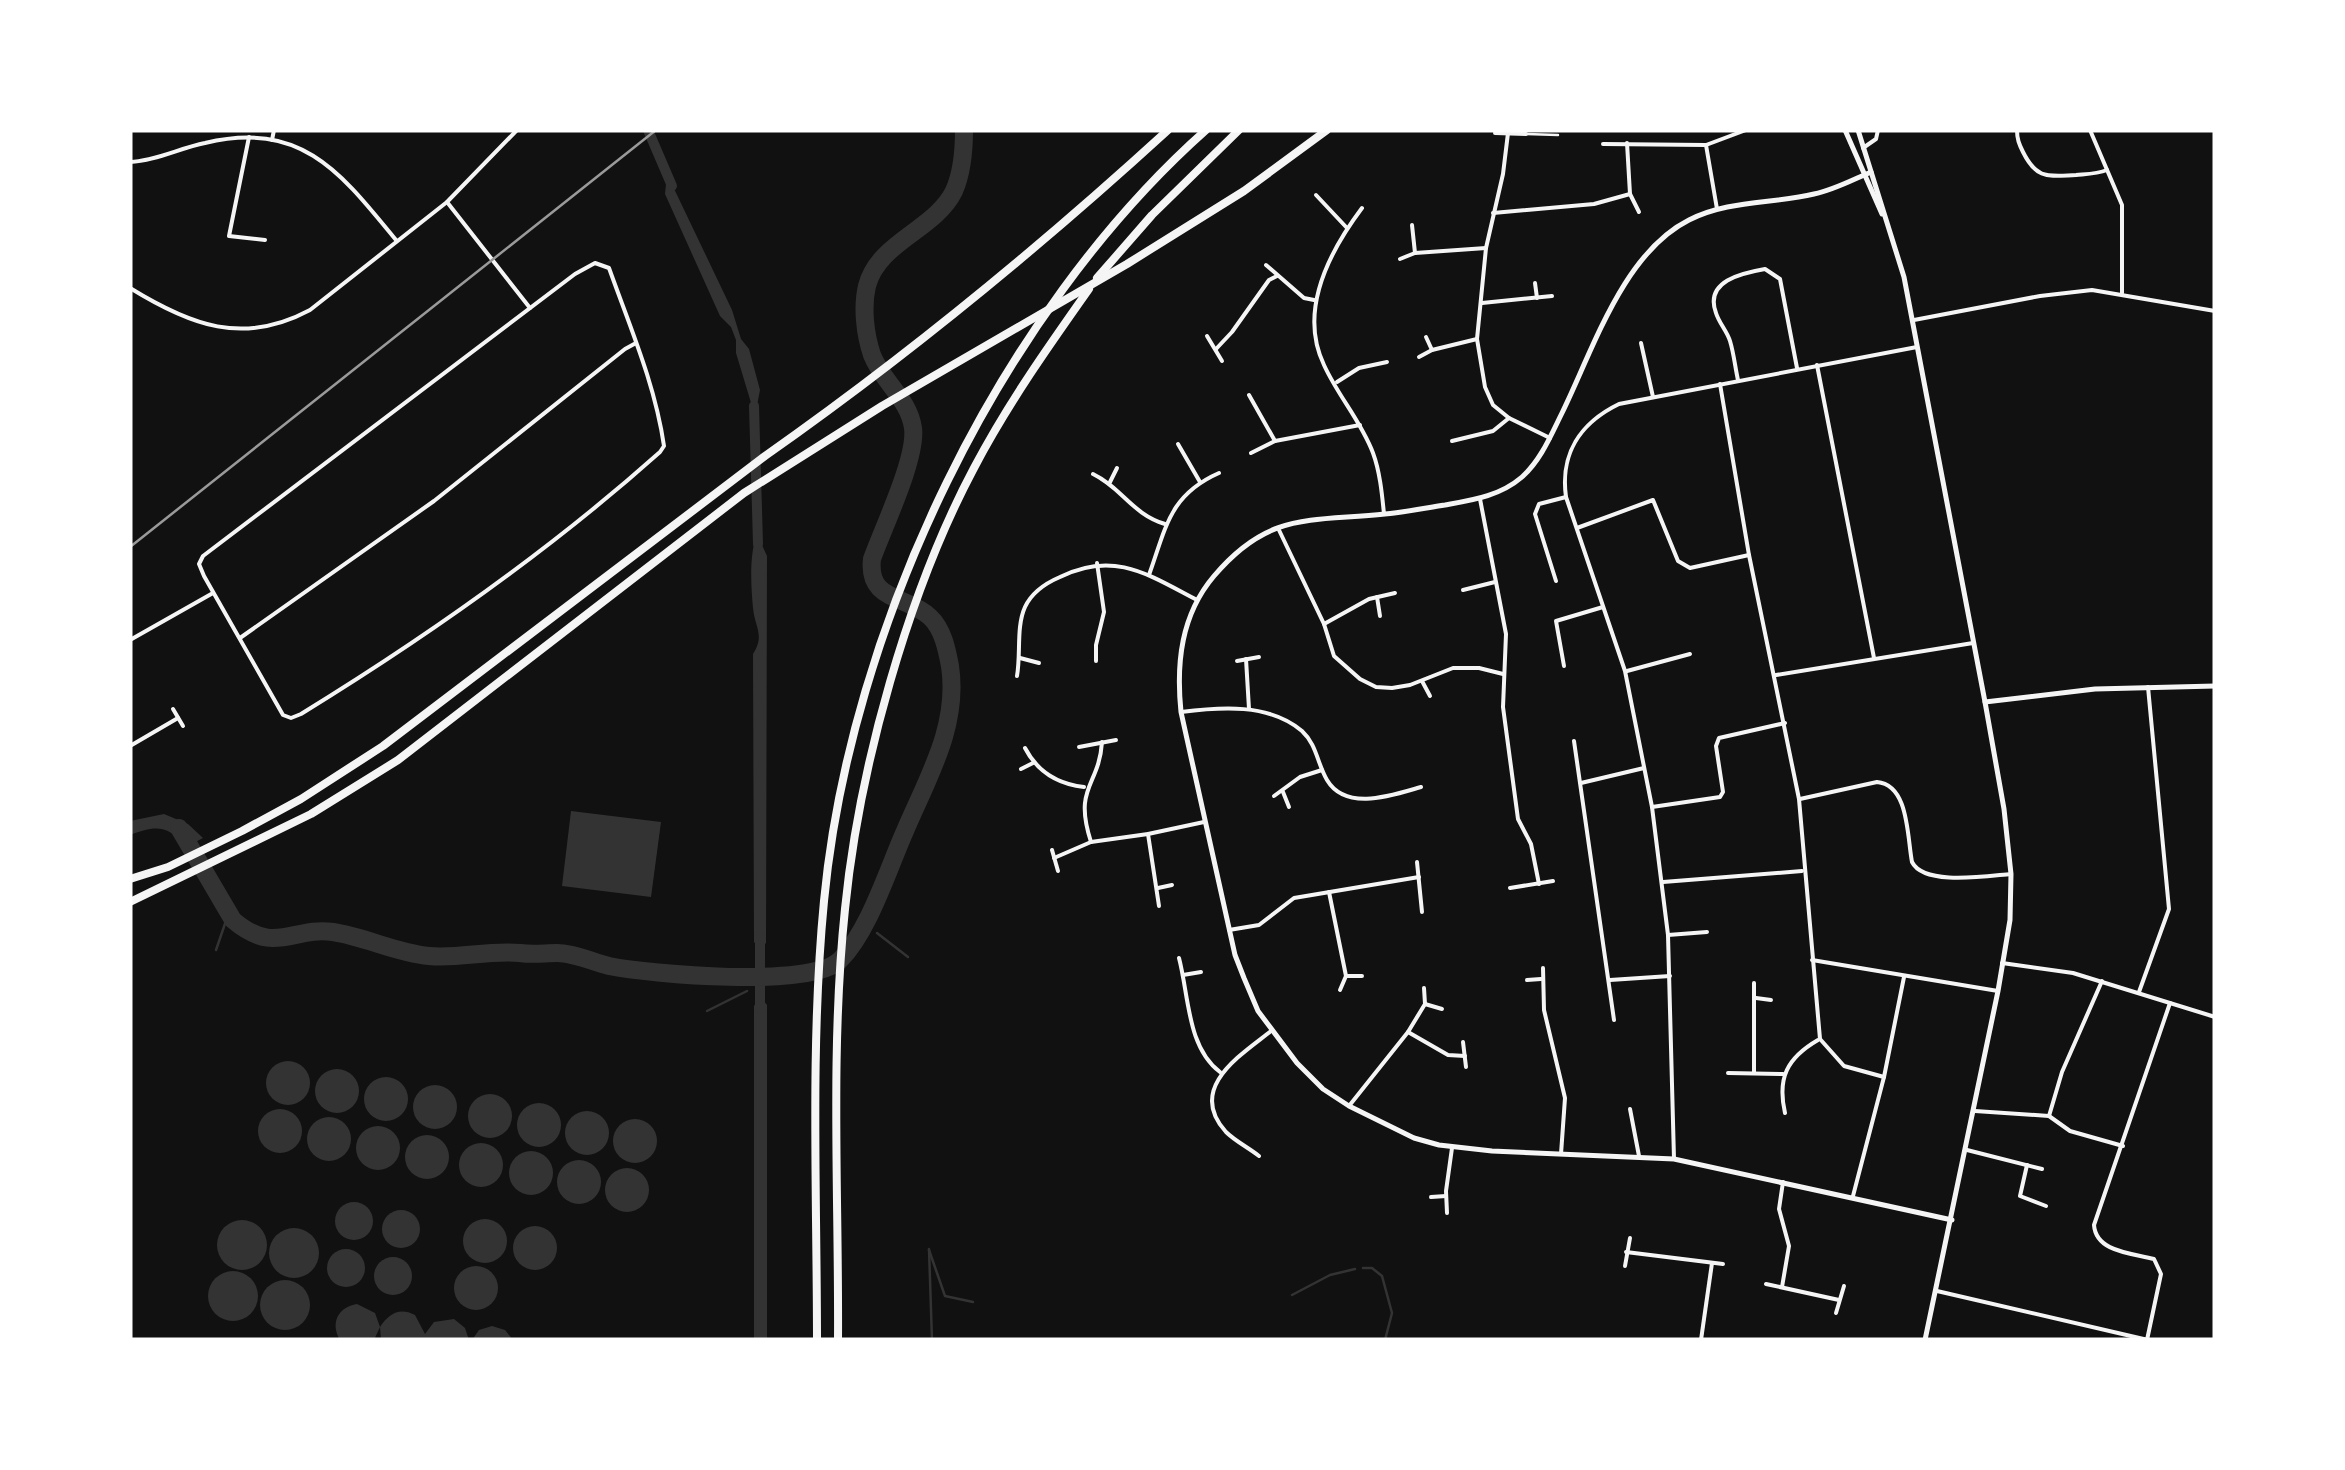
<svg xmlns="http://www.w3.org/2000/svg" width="2345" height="1470" font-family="'Golos Text',sans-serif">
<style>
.water{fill:#333}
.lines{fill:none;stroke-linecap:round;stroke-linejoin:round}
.stream{stroke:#333;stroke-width:2.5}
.canal{stroke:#333;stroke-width:10}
.river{stroke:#333;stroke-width:18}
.service{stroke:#f5f5f5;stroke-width:2.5}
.minor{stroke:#f5f5f5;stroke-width:4}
.tertiary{stroke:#f5f5f5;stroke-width:5}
.motorway{stroke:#f5f5f5;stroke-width:8}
.rail{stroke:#9a9a9a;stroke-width:2.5}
</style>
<rect width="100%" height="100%" fill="#111"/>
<!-- water -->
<g class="water">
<path d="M667,174L732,310L741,339L749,349L760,390L755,416L736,353V340L731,327L720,316L665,194Z"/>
<path d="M757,534L767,556L766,943L760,949L754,942L753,654C765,635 755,628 753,608C751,586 749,555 757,534Z"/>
<path d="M571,811L661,822L651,897L562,886Z"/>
<path d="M164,814L188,824L203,838L186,847C168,825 156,825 130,835V821Z"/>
<path d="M760,996L767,1005V1340H754V1006Z"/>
<circle cx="288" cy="1083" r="22"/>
<circle cx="337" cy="1091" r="22"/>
<circle cx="386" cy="1099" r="22"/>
<circle cx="435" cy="1107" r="22"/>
<circle cx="490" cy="1116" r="22"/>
<circle cx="539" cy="1125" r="22"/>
<circle cx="280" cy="1131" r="22"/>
<circle cx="587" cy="1133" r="22"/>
<circle cx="329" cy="1139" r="22"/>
<circle cx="635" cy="1141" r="22"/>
<circle cx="378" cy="1148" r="22"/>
<circle cx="427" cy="1157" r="22"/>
<circle cx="481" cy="1165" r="22"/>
<circle cx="531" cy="1173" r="22"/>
<circle cx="579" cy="1182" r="22"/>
<circle cx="627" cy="1190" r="22"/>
<circle cx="354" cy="1221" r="19"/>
<circle cx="401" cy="1229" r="19"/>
<circle cx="485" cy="1241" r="22"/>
<circle cx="242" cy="1245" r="25"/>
<circle cx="535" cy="1248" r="22"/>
<circle cx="294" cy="1253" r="25"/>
<circle cx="346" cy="1268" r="19"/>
<circle cx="393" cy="1276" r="19"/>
<circle cx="476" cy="1288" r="22"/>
<circle cx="233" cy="1296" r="25"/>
<circle cx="285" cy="1305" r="25"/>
<path d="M357,1304L375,1313L380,1327C389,1314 399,1307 415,1315L425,1334L434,1322L454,1319L465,1328L469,1340H381L380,1327L374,1340H340C330,1323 338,1307 357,1304Z"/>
<path d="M492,1326L505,1330L513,1340H472L479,1330Z"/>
</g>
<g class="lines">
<!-- stream -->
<g class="stream">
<path d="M877,933L908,957"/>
<path d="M216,950L229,912"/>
<path d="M707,1011L747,991"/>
<path d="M929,1249L932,1340"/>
<path d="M929,1250L945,1296L973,1302"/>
<path d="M1363,1268H1372L1382,1276L1392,1313L1385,1340"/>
<path d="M1292,1295L1330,1275L1355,1269"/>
</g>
<!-- canal -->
<g class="canal">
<path d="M648,130L672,186"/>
<path d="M754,406L758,544"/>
<path d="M760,1009V936"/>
</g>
<!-- river -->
<path class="river" d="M179,828L233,920C275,956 293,926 333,932C366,937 396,953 429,956C459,959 487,950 520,953C533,955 545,953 557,953C574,953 593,962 609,966C649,974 813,989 840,960C869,931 888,869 905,831C928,777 959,726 950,666C947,650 943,629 930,617C907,595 867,602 872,559C883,528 917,458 913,428C909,399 882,381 872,355C865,334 862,307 867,286C878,242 935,230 954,191C962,173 964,149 964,130"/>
<!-- service -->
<path class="service" d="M1526,134L1558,135"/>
<!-- minor -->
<g class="minor">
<path d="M2017,130C2017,139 2019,144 2023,152C2037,180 2048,176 2076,175C2087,174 2097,174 2107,170"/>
<path d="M2090,130L2122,205V293"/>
<path d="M1495,133L1526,134"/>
<path d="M1508,133L1503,174L1486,248L1477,339L1485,387L1493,405L1509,418L1550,438"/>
<path d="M249,137L229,236L265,240"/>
<path d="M272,140L274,130"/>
<path d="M1627,143L1630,194L1639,212"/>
<path d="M1603,144L1706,145L1746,130"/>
<path d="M1706,145L1717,209"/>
<path d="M1863,148L1876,139L1878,130"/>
<path d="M130,162C155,161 180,148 205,143C302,120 341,173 396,240"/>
<path d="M1316,195L1347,228"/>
<path d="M447,202L530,308"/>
<path d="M1362,208C1329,252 1298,311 1324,365C1338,396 1361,421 1373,453C1380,472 1382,494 1384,514"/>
<path d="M1493,213L1594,204L1630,194"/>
<path d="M1412,225L1415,253"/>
<path d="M1400,259L1415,253L1486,248"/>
<path d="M595,263L609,268C630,327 655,384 664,446L660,452C548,552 428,636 301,714L291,718L283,715L204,576L199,564L203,556L575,274Z"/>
<path d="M1266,265L1304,298L1314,300"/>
<path d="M1535,283L1537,298"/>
<path d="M130,288C190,325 243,346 310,310L447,202L517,130"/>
<path d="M1482,303L1552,296"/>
<path d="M1914,320L2040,296L2092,290L2215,311"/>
<path d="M1207,336L1222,361"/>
<path d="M1426,337L1432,350"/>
<path d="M1641,343L1653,397"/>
<path d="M1216,349L1232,332L1269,280L1277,276"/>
<path d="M1419,357L1432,350L1477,339"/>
<path d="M1817,365L1874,658"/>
<path d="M1738,380C1735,367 1734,354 1730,341C1727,331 1719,323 1716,313C1704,281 1742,273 1765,269L1780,279L1797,368"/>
<path d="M1337,382L1359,368L1387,362"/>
<path d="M1720,384L1749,555L1799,799L1820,1039L1844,1066L1884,1077"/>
<path d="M1249,395L1275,441"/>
<path d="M1452,441L1493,431L1509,418"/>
<path d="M1178,444L1200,482"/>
<path d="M1251,453L1275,441L1360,425"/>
<path d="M1093,474C1122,488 1132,514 1165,524"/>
<path d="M1110,482L1117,468"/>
<path d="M1480,499L1506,634L1503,707L1518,819L1531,844L1539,884"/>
<path d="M1278,528L1324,624L1334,656L1360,679L1376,687L1392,688L1410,685L1453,668H1479L1503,674"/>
<path d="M1577,528L1653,500L1678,561L1690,568L1749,555"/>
<path d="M1149,575C1166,528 1169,495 1219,473"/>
<path d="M1556,581L1535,514L1539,504L1566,497"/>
<path d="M1463,590L1495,582"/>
<path d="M1377,597L1380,616"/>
<path d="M1324,624L1369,599L1395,593"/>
<path d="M240,638L434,501L625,349L636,343"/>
<path d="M130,640L213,593"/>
<path d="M1020,658L1039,663"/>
<path d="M1246,659L1249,709"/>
<path d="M1096,661V645L1104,612L1097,563"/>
<path d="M1237,661L1259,657"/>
<path d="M1564,666L1556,621L1603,607"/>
<path d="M1627,671L1690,654"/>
<path d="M1776,675L1973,643"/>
<path d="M1017,676C1021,653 1016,627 1025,607C1032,592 1046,583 1060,577C1114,550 1149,575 1197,600"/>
<path d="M1422,681L1430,696"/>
<path d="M173,709L183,726"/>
<path d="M1181,712C1220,707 1269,703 1302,731C1317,745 1317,763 1327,780C1346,812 1393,795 1421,787"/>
<path d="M1574,741L1614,1020"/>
<path d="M130,746L178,718"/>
<path d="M1079,747L1116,740"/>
<path d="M1025,748C1037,771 1057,784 1084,787"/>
<path d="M1021,769L1033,763"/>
<path d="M1581,783L1644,768"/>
<path d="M1283,792L1289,807"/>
<path d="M1274,796L1300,777L1322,770"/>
<path d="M1800,799L1877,782C1909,785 1907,836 1912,862C1924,886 1986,876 2011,874"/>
<path d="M1652,807L1720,797L1723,792L1716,746L1719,738L1785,723"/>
<path d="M1148,834L1159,906"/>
<path d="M1091,842C1073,786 1099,787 1102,742"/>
<path d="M1052,850L1058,871"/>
<path d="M1054,858L1091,842L1148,834L1204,822"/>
<path d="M1417,862L1422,912"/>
<path d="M1663,882L1802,871"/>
<path d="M1158,888L1172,885"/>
<path d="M1510,888L1553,881"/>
<path d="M1329,892L1346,976"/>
<path d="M1229,930L1259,925L1294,898L1419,877"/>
<path d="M1668,935L1707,932"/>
<path d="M1179,958C1189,996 1187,1047 1220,1072"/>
<path d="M1812,960L1998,991"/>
<path d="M2002,963L2073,973L2215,1017"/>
<path d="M1543,968L1544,1010L1565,1098L1561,1154"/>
<path d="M1183,975L1201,972"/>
<path d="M1527,980L1541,979"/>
<path d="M1610,980L1670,976"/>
<path d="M1340,990L1346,976H1362"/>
<path d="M2139,992L2169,909L2148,687"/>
<path d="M1756,998L1771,1000"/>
<path d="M1425,1004L1442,1009"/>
<path d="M1408,1032L1448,1055L1465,1056"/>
<path d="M1463,1042L1466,1067"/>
<path d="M1728,1073L1783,1074"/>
<path d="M1754,1073V983"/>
<path d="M1349,1106L1408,1032L1425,1004L1424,988"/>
<path d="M1630,1109L1639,1156"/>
<path d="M1975,1111L2049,1116L2070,1131L2123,1146"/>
<path d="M1785,1113C1777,1078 1787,1058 1818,1040"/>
<path d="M2049,1116L2062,1072L2102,981"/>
<path d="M1967,1150L2042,1169"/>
<path d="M1259,1156C1249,1148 1235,1141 1226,1132C1186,1088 1241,1055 1271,1031"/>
<path d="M1674,1159L1668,935L1652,807L1625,671L1566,497C1560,454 1580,423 1619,404L1917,347"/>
<path d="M2027,1165L2020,1196L2046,1206"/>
<path d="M1853,1196L1884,1077L1904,977"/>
<path d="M1431,1197L1446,1196"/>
<path d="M1447,1213L1446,1191L1452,1148"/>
<path d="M1626,1252L1723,1264"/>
<path d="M1625,1266L1630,1238"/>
<path d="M1766,1284L1839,1300"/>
<path d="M1782,1287L1789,1246L1779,1209L1783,1182"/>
<path d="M1937,1291L2148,1340"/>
<path d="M1836,1313L1844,1286"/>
<path d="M1701,1340L1712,1263"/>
<path d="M2147,1340L2161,1274L2154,1259C2131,1253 2096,1252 2094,1225L2170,1003"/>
</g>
<!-- tertiary -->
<g class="tertiary">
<path d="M1845,130L1882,214"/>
<path d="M1858,130L1904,277L1985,702L2004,809L2011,874L2010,920L1998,991L1925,1340"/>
<path d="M1871,172C1852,180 1834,190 1814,194C1772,204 1728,200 1689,220C1623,253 1593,350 1562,413C1551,435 1541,460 1522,477C1500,496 1473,500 1445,505C1425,508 1405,512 1385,514C1310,522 1269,511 1214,576C1181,615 1176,663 1181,712L1235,955L1244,978L1258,1011L1297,1063L1323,1089L1349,1106L1414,1138L1439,1145L1492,1151L1674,1159L1952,1220"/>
<path d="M1985,702L2095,689L2215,686"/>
</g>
<!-- motorway -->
<g class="motorway">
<path d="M1097,278L1152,215L1239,130"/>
<path d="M130,879L168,867L242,831L301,799L383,746L765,456C906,357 1041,246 1168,130"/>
<path d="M130,902L311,814L398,760L744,493L882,406L1127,264L1244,191L1327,130"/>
<path d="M817,1340C817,1194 810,1046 824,901C850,627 999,314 1206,130"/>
<path d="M838,1340C839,1196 830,1052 845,909C859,768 908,592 974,468C1007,405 1048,347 1089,289"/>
</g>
<!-- rail -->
<path class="rail" d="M130,547L656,130"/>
</g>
<!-- border -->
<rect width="2345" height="1470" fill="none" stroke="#ffffff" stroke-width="265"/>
</svg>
